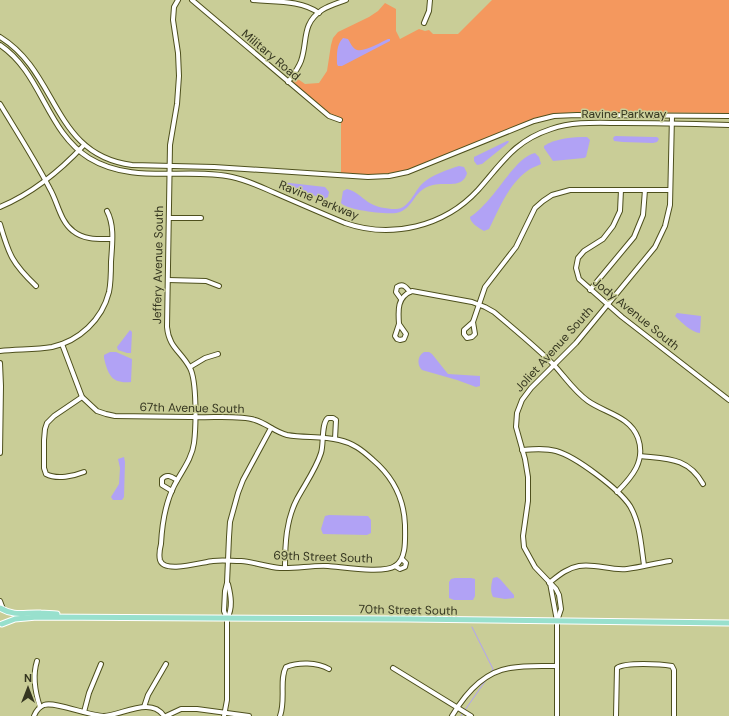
<svg xmlns="http://www.w3.org/2000/svg" width="729" height="716" font-family="'DM Sans',sans-serif">
<style>
.green{fill:#f4985e}
.water{fill:#b1a2f5}
.lines{fill:none;stroke-linecap:round;stroke-linejoin:round}
.stream{stroke:#b1a2f5;stroke-width:1}
.minor-casing{stroke:#4e501d;stroke-width:6}
.major-casing{stroke:#fff;stroke-width:7}
.minor{stroke:#fff;stroke-width:4}
.major{stroke:#98e0cd;stroke-width:5}
.labels{text-anchor:middle;stroke-width:3;stroke-linejoin:round;paint-order:stroke}
.street-label{font-size:12px;fill:#353620;stroke:#c9cd97}
</style>
<rect width="100%" height="100%" fill="#c9cd97"/>
<!-- green -->
<path class="green" d="M492,0H729V113L574,112L550,115L530,121L404,171L374,175L341,173V123L296,85L293,81L295,77L305,84L319,83L327,71L331,45L333,38L338,32L369,17L378,11L385,3L396,9V31L400,39L419,29L425,31L429,30L433,34H458Z"/>
<!-- water -->
<g class="water">
<path d="M343,38L348,39C350,42 352,47 355,49C362,54 381,42 388,39H390V41L342,66H338L337,64C337,55 336,45 343,38Z"/>
<path d="M615,136L653,137H657L659,139L657,142L653,143L623,142L614,141L613,138Z"/>
<path d="M587,137L590,140L586,157L584,158L553,161L544,148V146C556,138 573,137 587,137Z"/>
<path d="M507,141H509L508,143L482,164L477,165L474,161V157Z"/>
<path d="M535,153L539,157L541,164C538,166 533,167 530,169C508,184 500,207 489,229L484,231C479,228 470,223 470,217C478,212 485,204 491,197C501,186 519,156 535,153Z"/>
<path d="M459,166L464,167L467,173C463,189 445,182 433,185C413,190 415,206 400,212C392,216 346,210 341,203L343,191L347,189C356,191 361,197 368,202C376,207 386,209 395,209C409,210 414,191 423,183C430,176 449,169 459,166Z"/>
<path d="M281,182L325,187L329,192L328,197L324,199L283,184H281Z"/>
<path d="M677,313L701,316L700,333C692,333 680,321 675,316Z"/>
<path d="M130,330L132,332L131,353H127L118,350L117,347Z"/>
<path d="M110,352H116L132,359L131,382C112,384 108,375 104,358V355Z"/>
<path d="M424,352H429L432,354L448,374L480,376V386L476,387L457,380L422,370C417,365 417,356 424,352Z"/>
<path d="M124,457L125,462L124,497L122,500H113L111,497L119,484L120,468L118,459Z"/>
<path d="M325,516L329,515L368,516L371,520V533L367,535L323,534L321,529Z"/>
<path d="M497,577L500,579L514,595V598L505,599L493,597C490,592 491,584 493,578Z"/>
<path d="M455,578H471L475,579V596L473,600H454L449,598V582L451,579Z"/>
</g>
<g class="lines">
<!-- stream -->
<g class="stream">
<path d="M472,627L493,669L491,672"/>
<path d="M465,710L486,680"/>
<path d="M461,716L463,713"/>
</g>
<defs>
<g id="minor">
<path d="M192,0L329,116L340,120"/>
<path d="M253,0C276,2 301,0 319,13"/>
<path d="M424,23L429,11L430,0"/>
<path d="M0,37C59,73 52,155 132,165L214,167L368,177L389,176L408,172L534,121L554,116L577,115L729,116"/>
<path d="M0,45C42,73 46,131 89,158C133,185 185,167 232,177C247,180 261,187 275,193C298,203 321,213 345,223C391,239 444,227 478,190C502,163 514,141 551,129C574,121 599,123 623,123C658,123 694,124 729,125"/>
<path d="M288,82C293,75 298,69 301,61C308,41 301,24 322,10C330,5 338,3 346,0"/>
<path d="M0,104C17,132 35,160 50,189C58,203 60,221 73,231C84,240 98,239 111,239"/>
<path d="M621,190L620,211L613,226L603,239L584,251L578,258L576,268L579,279L622,317L729,400"/>
<path d="M0,207C33,193 60,171 84,145"/>
<path d="M169,218H201"/>
<path d="M0,224C9,255 12,263 36,286"/>
<path d="M168,280L206,281L219,286"/>
<path d="M590,290L634,237L643,215L645,190"/>
<path d="M401,299L396,292L397,287C403,283 406,287 410,292"/>
<path d="M473,322L485,287L516,247L535,208L543,201L552,195L570,190H670"/>
<path d="M473,322L475,334L472,337L467,338L464,334V330Z"/>
<path d="M399,324C398,310 397,297 412,291L472,302L485,307L494,312C514,329 535,346 554,365C565,377 574,391 588,401C605,413 630,416 638,438C646,461 632,477 617,492"/>
<path d="M399,324L406,334L404,339L400,340L397,339L395,336Z"/>
<path d="M62,344L82,397L97,411L106,414L115,416L190,417H195C212,418 239,415 255,420C266,423 275,432 287,435C304,438 322,436 339,440C353,443 362,450 373,460C393,477 404,498 405,525C405,538 407,559 395,566C383,574 343,567 328,566C312,565 296,569 280,568C267,567 254,562 241,561C231,561 222,560 213,561C202,562 164,574 160,560C159,556 160,548 161,544C162,524 165,504 174,486C181,472 192,459 194,443C196,427 197,381 190,368C181,351 169,348 167,327L170,145L177,104L179,76L178,53L173,20L174,7L178,0"/>
<path d="M0,351C17,349 35,350 52,347C79,341 102,320 109,292C111,282 111,272 111,262C112,245 115,226 107,211"/>
<path d="M0,363L1,386L0,453"/>
<path d="M190,367L205,358L218,354"/>
<path d="M82,397L54,416L47,423L45,429L44,440V468L46,474C57,480 74,476 84,472"/>
<path d="M522,450C534,449 545,448 556,451C575,456 619,489 630,506C640,523 641,545 644,565"/>
<path d="M640,456C667,459 688,457 703,484"/>
<path d="M172,491L162,485V479C167,473 172,477 177,480"/>
<path d="M395,566L400,569L405,567L406,563L402,559"/>
<path d="M285,568C285,544 286,520 297,499C305,484 316,469 321,453C324,444 321,423 328,418H333L336,420L335,439"/>
<path d="M549,583C558,576 567,568 579,566C595,563 611,571 627,569C642,567 656,563 670,561"/>
<path d="M550,583L557,621V716"/>
<path d="M0,601L3,609"/>
<path d="M227,619C233,608 231,596 228,584"/>
<path d="M557,621L561,609L559,595L556,589L535,567L524,547L523,536L528,501V477L525,459L516,427L517,413L522,400L531,388L576,343L655,247L665,226L670,205L672,116"/>
<path d="M37,661C32,677 35,692 40,707"/>
<path d="M393,668L471,716"/>
<path d="M144,707L148,695L166,664"/>
<path d="M84,712L89,693L101,664"/>
<path d="M34,716C36,711 39,707 44,705C55,701 89,716 104,716C122,715 151,696 164,716"/>
<path d="M166,716L181,709H197L249,716"/>
<path d="M224,716L227,700V619L224,611L225,591L227,583L229,537L230,522L238,493L243,480L271,428"/>
<path d="M280,716C286,700 279,679 286,667C298,662 317,662 329,669"/>
<path d="M452,716C465,694 484,672 510,668C526,665 542,666 557,666"/>
<path d="M616,716L617,668C625,662 661,664 672,666L674,670V716"/>
</g>
<g id="major">
<path d="M0,608C15,617 25,612 41,613C46,613 52,614 57,614"/>
<path d="M2,624L15,619L37,617L407,619L729,623"/>
</g>
</defs>
<!-- minor casing -->
<use href="#minor" class="minor-casing"/>
<!-- major casing -->
<use href="#major" class="major-casing"/>
<!-- minor -->
<use href="#minor" class="minor"/>
<!-- major -->
<use href="#major" class="major"/>
</g>
<g class="labels">
<!-- street labels -->
<g class="street-label">
<text transform="translate(271 55) rotate(40)" y="4">Military Road</text>
<text x="624" y="118">Ravine Parkway</text>
<text transform="translate(319 200) rotate(22)" y="4">Ravine Parkway</text>
<text transform="translate(158 265) rotate(-89)" y="4">Jeffery Avenue South</text>
<text transform="translate(636 314) rotate(39)" y="4">Jody Avenue South</text>
<text transform="translate(554 349) rotate(-48)" y="4">Joliet Avenue South</text>
<text transform="translate(192 408) rotate(1)" y="4">67th Avenue South</text>
<text transform="translate(323 557) rotate(2)" y="4">69th Street South</text>
<text transform="translate(408 610) rotate(1)" y="4">70th Street South</text>
</g>
</g>
<!-- north arrow -->
<g transform="translate(28 688)" stroke="#c9cd97" stroke-width="3" paint-order="stroke">
<path d="M0-3L7 15L0 10L-7 15Z" fill="#353620"/>
<text y="-6" font-size="11" font-weight="bold" text-anchor="middle" fill="#353620">N</text>
</g>
</svg>
